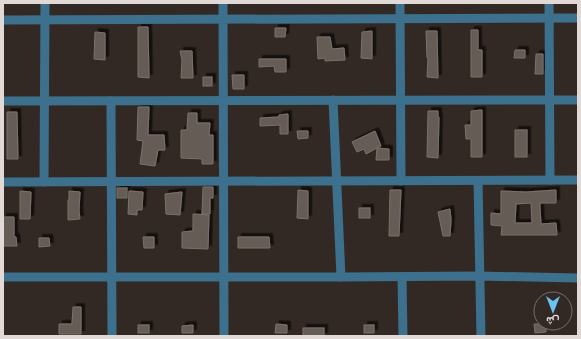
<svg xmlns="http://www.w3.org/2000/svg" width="581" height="339" font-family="'Nunito Sans',Vazirmatn,sans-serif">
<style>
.building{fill:#665b56;stroke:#7c716b;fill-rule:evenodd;filter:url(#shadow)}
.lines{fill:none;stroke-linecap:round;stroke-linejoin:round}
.minor{stroke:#3c708c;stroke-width:9}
</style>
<defs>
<filter id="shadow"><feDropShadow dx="3.5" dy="-3.5" stdDeviation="0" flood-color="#0009"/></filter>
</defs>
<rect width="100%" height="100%" fill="#322924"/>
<!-- building -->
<g class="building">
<path d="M138,27H148L149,78L138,77Z"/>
<path d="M275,28H286L285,37H275Z"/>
<path d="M471,30H478V50H482V77H471Z"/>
<path d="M372,31V59L361,58L362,32Z"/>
<path d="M426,31H437L438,78L427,77L428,58H427Z"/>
<path d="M95,32L105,33V60L94,59Z"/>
<path d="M317,37H330L332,49L344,48L345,60L325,61V58L318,59Z"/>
<path d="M515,50H525V58H514Z"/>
<path d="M180,51H192L193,78H181L182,60Z"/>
<path d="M536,54H543V74H535Z"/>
<path d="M259,59H286V72H275L274,66L259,67Z"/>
<path d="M232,75H244V89H233Z"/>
<rect x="203" y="77" width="9" height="9"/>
<path d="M138,107H149L148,135H164L165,150H158L155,166L140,164L143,141L137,140Z"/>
<path d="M482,110V157H471V139H466L465,125H471V111Z"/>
<path d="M428,111H438V117H439L438,158L427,157Z"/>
<path d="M7,112H17L18,159H7Z"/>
<path d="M188,113H197V123H210L209,135H213V164H202V159L181,158V130H187Z"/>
<path d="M288,114V134H280V125L260,126V118L279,117V115Z"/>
<rect x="515" y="130" width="12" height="27"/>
<path d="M297,131H308V138L298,139Z"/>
<path d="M375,131L381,146L377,148L389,149V160H376L377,148L366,154L364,149L357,152L352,142Z"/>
<path d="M203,187H213V198H210V214H202Z"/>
<rect x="117" y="188" width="10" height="10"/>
<path d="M298,190L308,191V219L297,218Z"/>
<path d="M390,190H401L399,236H389Z"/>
<path d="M556,190V203H540V208L541,224L556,223L557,235H501L502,226L491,225V213L501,214V191L526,192ZM531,203L532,223H515L516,204Z"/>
<path d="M20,191L31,192L30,219H20Z"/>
<path d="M69,191L80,192L79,211L80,219L68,220V200H69Z"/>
<path d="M129,191L143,192L142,210H137V215L128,214Z"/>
<path d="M182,192L180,215L166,214L165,194Z"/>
<rect x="359" y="208" width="11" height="10"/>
<path d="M450,209L451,220L450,236H443L438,212Z"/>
<path d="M193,214L209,215L208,249L182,248V232L193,231Z"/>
<path d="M3,217H14V237H16L17,246H3Z"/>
<path d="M143,237H154V248H144Z"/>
<path d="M238,237H269L270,248H238Z"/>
<path d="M39,238H49L50,246L39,247Z"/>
<path d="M73,307H81V334H59V324H72Z"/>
<path d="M276,324L287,325V333H275Z"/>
<path d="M534,324H546V332L535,333Z"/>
<rect x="138" y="325" width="11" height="8"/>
<path d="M193,325V333H182V326Z"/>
<rect x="364" y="325" width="10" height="8"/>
<rect x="303" y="328" width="21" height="8"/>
</g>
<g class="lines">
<!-- minor -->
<g class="minor">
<path d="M223,3L224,336"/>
<path d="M400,3L401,181"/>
<path d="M549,3L550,180"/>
<path d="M3,20L578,18"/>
<path d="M333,100L341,277"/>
<path d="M3,101L578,100"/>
<path d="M111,101L112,336"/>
<path d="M478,181L481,336"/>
<path d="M3,182L578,180"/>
<path d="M44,182L45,3"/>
<path d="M3,277H341L479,276L578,278"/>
<path d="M402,277L403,336"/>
</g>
</g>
<!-- border -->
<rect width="581" height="339" fill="none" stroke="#e0d9d6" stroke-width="8"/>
<!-- north arrow -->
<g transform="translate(553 311) rotate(180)"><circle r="19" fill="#322924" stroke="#786f6b"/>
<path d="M0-3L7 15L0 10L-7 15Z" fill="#6bc3f2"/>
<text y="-6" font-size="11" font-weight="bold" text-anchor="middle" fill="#e0d9d6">ش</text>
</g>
</svg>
